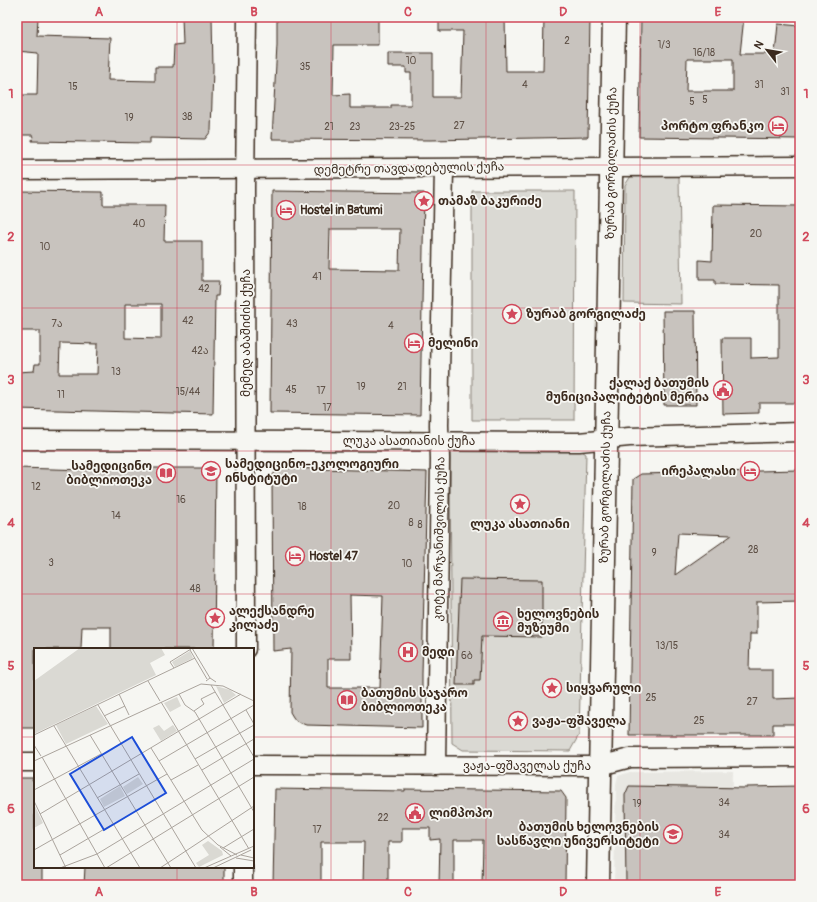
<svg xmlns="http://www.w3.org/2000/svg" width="817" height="902" font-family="Pangolin,'Noto Sans Georgian',sans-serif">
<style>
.built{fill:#e8e7e2}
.green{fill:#dad9d3;stroke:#8a8278}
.building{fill:#c8c3be;stroke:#3b2a1e;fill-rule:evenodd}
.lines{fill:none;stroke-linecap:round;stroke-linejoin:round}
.minor-casing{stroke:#3b2a1e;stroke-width:21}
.tertiary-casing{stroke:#3b2a1e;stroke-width:25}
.minor{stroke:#f6f6f2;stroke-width:18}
.tertiary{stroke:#f6f6f2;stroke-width:22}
.grid{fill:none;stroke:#d1495b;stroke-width:1;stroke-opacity:0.55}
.labels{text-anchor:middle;stroke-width:3.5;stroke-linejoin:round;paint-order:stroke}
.number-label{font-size:10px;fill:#5e5046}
.poi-label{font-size:12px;font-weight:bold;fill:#3b2a1e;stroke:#f6f6f2;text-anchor:start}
.street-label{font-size:12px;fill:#3b2a1e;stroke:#f6f6f2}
.inset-road{fill:none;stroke:#aba49d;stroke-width:1}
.view{fill:#1d4ed8;fill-opacity:0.15;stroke:#1d4ed8;stroke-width:2}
.inset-edge{fill:none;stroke:#3b2a1e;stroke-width:2}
.neatline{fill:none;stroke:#d1495b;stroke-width:1.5}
.grid-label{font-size:13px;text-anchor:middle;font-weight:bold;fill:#d1495b}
</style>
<rect width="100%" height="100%" fill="#f6f6f2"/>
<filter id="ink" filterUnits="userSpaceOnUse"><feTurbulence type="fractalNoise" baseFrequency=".025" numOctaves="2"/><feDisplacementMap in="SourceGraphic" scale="8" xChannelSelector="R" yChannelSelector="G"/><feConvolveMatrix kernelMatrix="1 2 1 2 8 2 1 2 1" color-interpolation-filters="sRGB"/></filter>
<g filter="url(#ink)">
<!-- built -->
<path class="built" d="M733,771L731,885H614L616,784L618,776L630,772Z"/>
<!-- green -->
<g class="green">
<path d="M631,176H679L681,304L624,303L625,185Z"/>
<path d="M472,191H575L574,420H472Z"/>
<path d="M454,447L579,449L586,454L579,735L570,751L463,750L452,743L450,459V452Z"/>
</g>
<!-- building -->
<g class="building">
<path d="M17,17H38L37,36L110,38L108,80L155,81V67H173L174,45L183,44L182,17H212L213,69L211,131L205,139L150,138V143L32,141L33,135H17V95H37L38,53L17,51Z"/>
<path d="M277,17H378V45H334L333,95L350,94V108H391V105H411V73H406V67H388V53H433V97H461L463,31H439V17H505L506,71H543L544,17H590L588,137L430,140L272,139L277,45Z"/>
<path d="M641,17H744L740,54H775L778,24L800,26V139L639,137ZM687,59H733V91H686Z"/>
<path d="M17,191L103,192V205H165L164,241H202V281H219L218,296H215L213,414L17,409V372L34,371L35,364H40V331H20L21,318H17ZM125,304H161V339L125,338ZM60,343L98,344L97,374H59Z"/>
<path d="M272,191L424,193L420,415L270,413ZM330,229H400L399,270L329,269Z"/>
<path d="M713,205L800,206V403H759V413L723,414L722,338H751V358L779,357V285L715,284V280H699V260L712,261Z"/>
<path d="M663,311H695L696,405H664Z"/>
<path d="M89,467L146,468H216L214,649H111V627H82L81,649H35V728H17V468L88,470Z"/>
<path d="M282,468L427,472L422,674V728L306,725L296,721L293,717L290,712L291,649L273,651L272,476L276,471ZM350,595L383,596L380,688H328V659H351Z"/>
<path d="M798,470L800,601L757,602V634H750L749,670H773V699L800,698V724H773V735H629L633,479L641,474ZM678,533L732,535L675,575Z"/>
<path d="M460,579L542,580V637L482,636L480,680H474V685H456Z"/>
<path d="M17,778H33L32,781H35V867H42V885H17Z"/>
<path d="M629,786L747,788V787L800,786L798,885H626L625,795Z"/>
<path d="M275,789L405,791V789L561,791L566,798L565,885H482L483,840H454V885H439L440,839L430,840V828H402V842H388V885H363L364,842H321V885H273Z"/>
<path d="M85,867H224V885H84Z"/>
</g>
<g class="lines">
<defs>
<g id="minor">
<path d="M17,170C278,170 539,168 800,166"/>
<path d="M17,440L579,442L629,437L800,432"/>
<path d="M246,649L245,188L247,17"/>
<path d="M17,762H35"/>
<path d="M253,765L600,766L630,758L800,757"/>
<path d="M436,766L440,459L439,425L444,169"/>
<path d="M243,867V885"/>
</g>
<path id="tertiary" d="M598,885L614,17"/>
</defs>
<!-- minor casing -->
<use href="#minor" class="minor-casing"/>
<!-- tertiary casing -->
<use href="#tertiary" class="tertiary-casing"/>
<!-- minor -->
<use href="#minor" class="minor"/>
<!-- tertiary -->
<use href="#tertiary" class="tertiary"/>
</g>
</g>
<!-- grid -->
<path class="grid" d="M177,17V649M331,17V885M486,17V885M640,17V885M17,165H800M17,308H800M17,451H800M17,594H800M17,737H35M253,737H800M177,867V885"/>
<!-- icons -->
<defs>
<symbol id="hotel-ring" viewBox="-11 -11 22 22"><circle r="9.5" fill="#f6f6f2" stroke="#d1495b" stroke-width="1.5"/><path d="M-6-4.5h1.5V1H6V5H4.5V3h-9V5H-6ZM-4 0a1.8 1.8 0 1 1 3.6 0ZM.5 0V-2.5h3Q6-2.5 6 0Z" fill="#d1495b"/></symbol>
<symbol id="sight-ring" viewBox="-11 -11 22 22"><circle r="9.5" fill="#f6f6f2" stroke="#d1495b" stroke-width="1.5"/><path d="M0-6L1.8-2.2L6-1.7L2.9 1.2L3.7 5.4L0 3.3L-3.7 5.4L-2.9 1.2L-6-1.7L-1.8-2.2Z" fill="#d1495b"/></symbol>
<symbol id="civic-ring" viewBox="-11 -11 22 22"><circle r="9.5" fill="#f6f6f2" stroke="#d1495b" stroke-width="1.5"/><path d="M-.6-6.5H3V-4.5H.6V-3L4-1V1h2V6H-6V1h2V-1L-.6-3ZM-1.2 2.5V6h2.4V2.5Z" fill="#d1495b"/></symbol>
<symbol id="university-ring" viewBox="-11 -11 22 22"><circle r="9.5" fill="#f6f6f2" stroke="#d1495b" stroke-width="1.5"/><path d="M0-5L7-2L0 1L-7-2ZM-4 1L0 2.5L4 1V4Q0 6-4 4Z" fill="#d1495b"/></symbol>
<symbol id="library-ring" viewBox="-11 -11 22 22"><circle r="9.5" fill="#f6f6f2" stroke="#d1495b" stroke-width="1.5"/><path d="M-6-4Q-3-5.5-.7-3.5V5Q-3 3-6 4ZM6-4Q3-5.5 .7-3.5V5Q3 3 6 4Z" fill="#d1495b"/></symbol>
<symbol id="museum-ring" viewBox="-11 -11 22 22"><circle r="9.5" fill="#f6f6f2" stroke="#d1495b" stroke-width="1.5"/><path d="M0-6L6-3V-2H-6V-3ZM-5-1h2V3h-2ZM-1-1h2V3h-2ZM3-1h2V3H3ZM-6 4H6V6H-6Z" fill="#d1495b"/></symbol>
<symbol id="hospital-ring" viewBox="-11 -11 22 22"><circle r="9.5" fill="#f6f6f2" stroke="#d1495b" stroke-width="1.5"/><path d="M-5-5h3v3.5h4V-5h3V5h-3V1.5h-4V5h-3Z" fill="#d1495b"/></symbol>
</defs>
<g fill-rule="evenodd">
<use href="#hotel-ring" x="767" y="115" width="22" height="22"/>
<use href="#sight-ring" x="413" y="190" width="22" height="22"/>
<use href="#hotel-ring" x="275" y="199" width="22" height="22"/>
<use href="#sight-ring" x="501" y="303" width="22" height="22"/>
<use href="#hotel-ring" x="403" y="332" width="22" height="22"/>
<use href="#civic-ring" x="712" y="379" width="22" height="22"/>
<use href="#university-ring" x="200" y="460" width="22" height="22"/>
<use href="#hotel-ring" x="739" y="460" width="22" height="22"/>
<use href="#library-ring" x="155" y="462" width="22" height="22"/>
<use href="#sight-ring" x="509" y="493" width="22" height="22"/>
<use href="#hotel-ring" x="284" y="545" width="22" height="22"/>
<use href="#sight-ring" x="204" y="607" width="22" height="22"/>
<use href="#museum-ring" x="492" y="610" width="22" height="22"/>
<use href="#hospital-ring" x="397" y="641" width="22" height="22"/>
<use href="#sight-ring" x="541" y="677" width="22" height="22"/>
<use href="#library-ring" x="336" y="689" width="22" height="22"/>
<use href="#sight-ring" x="507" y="710" width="22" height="22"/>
<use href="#civic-ring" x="404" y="802" width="22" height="22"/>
<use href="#university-ring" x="662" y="823" width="22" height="22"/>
</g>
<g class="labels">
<!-- number labels -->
<g class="number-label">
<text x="567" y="44">2</text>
<text x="664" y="48">1/3</text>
<text x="704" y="56">16/18</text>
<text x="411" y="64">10</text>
<text x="305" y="70">35</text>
<text x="525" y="88">4</text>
<text x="759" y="88">31</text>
<text x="73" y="90">15</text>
<text x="785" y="95">31</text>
<text x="705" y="103">5</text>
<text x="692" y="105">5</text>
<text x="187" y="120">38</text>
<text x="129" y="121">19</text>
<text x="459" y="129">27</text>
<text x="329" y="130">21</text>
<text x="355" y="130">23</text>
<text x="402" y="130">23-25</text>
<text x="139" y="227">40</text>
<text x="756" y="237">20</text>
<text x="45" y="250">10</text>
<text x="317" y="280">41</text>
<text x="204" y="292">42</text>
<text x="188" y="324">42</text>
<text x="57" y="327">7ა</text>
<text x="292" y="327">43</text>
<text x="391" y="329">4</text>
<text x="200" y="354">42ა</text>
<text x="116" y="375">13</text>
<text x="361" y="390">19</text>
<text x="402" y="390">21</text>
<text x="291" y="393">45</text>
<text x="321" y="394">17</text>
<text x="188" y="395">15/44</text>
<text x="61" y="398">11</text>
<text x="327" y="411">17</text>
<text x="36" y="490">12</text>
<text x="181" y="503">16</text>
<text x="394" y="509">20</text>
<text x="302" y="510">18</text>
<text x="116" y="519">14</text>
<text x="411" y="526">8</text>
<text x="420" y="528">8</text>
<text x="753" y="553">28</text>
<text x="654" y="556">9</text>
<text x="51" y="566">3</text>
<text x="407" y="567">10</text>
<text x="195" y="592">48</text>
<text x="667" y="649">13/15</text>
<text x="467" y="659">6ბ</text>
<text x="651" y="701">25</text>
<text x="752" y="705">27</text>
<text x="699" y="724">25</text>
<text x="724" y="806">34</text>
<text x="637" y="807">19</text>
<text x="383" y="821">22</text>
<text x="317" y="833">17</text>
<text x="724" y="838">34</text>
</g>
<!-- poi labels -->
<g class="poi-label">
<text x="764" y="130" text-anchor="end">პორტო ფრანკო</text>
<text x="438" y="205">თამაზ ბაკურიძე</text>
<text x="300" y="214">Hostel in Batumi</text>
<text x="526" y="318">ზურაბ გორგილაძე</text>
<text x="428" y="347">მელინი</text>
<text x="709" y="387" text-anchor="end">ქალაქ ბათუმის<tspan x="709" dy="14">მუნიციპალიტეტის მერია</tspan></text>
<text x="225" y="468">სამედიცინო-ეკოლოგიური<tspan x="225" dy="14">ინსტიტუტი</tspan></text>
<text x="152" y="470" text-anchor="end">სამედიცინო<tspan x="152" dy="14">ბიბლიოთეკა</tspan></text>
<text x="736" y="475" text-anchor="end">ირეპალასი</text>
<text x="520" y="528" text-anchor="middle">ლუკა ასათიანი</text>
<text x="309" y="560">Hostel 47</text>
<text x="229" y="615">ალექსანდრე<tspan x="229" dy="14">კილაძე</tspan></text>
<text x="517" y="618">ხელოვნების<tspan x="517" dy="14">მუზეუმი</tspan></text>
<text x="422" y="656">მედი</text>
<text x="566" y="692">სიყვარული</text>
<text x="361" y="697">ბათუმის საჯარო<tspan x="361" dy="14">ბიბლიოთეკა</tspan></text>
<text x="532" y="725">ვაჟა-ფშაველა</text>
<text x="429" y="817">ლიმპოპო</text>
<text x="659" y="831" text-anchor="end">ბათუმის ხელოვნების<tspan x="659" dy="14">სასწავლი უნივერსიტეტი</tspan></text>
</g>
<!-- street labels -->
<g class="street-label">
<text transform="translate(611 163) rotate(-89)" y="4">ზურაბ გორგილაძის ქუჩა</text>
<text transform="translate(409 168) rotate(-1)" y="4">დემეტრე თავდადებულის ქუჩა</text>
<text transform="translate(246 333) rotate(-90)" y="4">მემედ აბაშიძის ქუჩა</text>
<text x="409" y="445">ლუკა ასათიანის ქუჩა</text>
<text transform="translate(605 487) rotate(-89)" y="4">ზურაბ გორგილაძის ქუჩა</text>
<text transform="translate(439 539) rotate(-89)" y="4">კოტე მარჯანიშვილის ქუჩა</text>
<text x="527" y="770">ვაჟა-ფშაველას ქუჩა</text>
</g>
</g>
<!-- overview -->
<g transform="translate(34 648)">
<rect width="220" height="220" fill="#f6f6f2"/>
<path d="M46,0H127L131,7L116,15L122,27L0,86V33ZM156,3L159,10L141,19L138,14ZM182,38L196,42L202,47L190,55ZM143,49L147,58L136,64L130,55ZM62,58L74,76L32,96L22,77ZM125,77L130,83L139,77L143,83L127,93L119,80ZM104,129L109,136L93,146L89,139ZM86,138L91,148L70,159L66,151ZM0,156L9,175L0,180ZM174,193L188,203L189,207L165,219L162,215L175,207L168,197Z" fill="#dad9d3"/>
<path class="inset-road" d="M158,0L176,30M156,2L173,31M140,20L136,14L157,1M114,33L126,53M172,33L176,30L182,34M177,37L220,109M85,46L95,67M145,46L151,57L161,64L220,164M127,54L215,201M64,57L162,220M212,62L220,76M160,63L170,56L167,51L181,44M70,68L91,58M20,78L106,220M0,87L161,10M56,87L137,220M0,97L7,108M117,100L168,182L184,197L203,207M8,109L71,220M161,111L220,77M0,113L167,36L189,38L220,53M125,113L220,57M168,122L220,91M137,132L164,117M0,142L67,106M63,150L105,126M0,153L32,220M6,166L207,46M186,199L197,208M189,200L220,181M0,202L133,126M26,207L79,176M207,207L220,210M202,210L220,213M26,220L63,206L220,111M72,220L220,129M126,220L220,158M170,220L220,198M179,220L217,202"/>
<path class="view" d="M98,89L132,145L70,182L36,126Z"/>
<rect width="220" height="220" class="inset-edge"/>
</g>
<!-- margin -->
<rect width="817" height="902" fill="none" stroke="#f6f6f2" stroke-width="44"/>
<!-- north arrow -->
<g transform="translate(767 50) rotate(301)" stroke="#f6f6f2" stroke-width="3" paint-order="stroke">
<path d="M0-3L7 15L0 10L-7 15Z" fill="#3b2a1e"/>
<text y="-6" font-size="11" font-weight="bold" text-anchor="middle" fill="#3b2a1e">N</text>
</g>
<rect x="22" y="22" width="773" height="858" class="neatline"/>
<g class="grid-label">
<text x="99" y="16">A</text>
<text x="254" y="16">B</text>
<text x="408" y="16">C</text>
<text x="563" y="16">D</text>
<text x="718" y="16">E</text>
<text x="11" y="98">1</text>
<text x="806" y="98">1</text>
<text x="11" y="241">2</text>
<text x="806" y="241">2</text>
<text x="11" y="384">3</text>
<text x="806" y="384">3</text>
<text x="11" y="527">4</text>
<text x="806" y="527">4</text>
<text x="11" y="670">5</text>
<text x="806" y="670">5</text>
<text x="11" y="813">6</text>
<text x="806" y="813">6</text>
<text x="99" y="896">A</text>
<text x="254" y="896">B</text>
<text x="408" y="896">C</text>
<text x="563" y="896">D</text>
<text x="718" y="896">E</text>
</g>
</svg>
